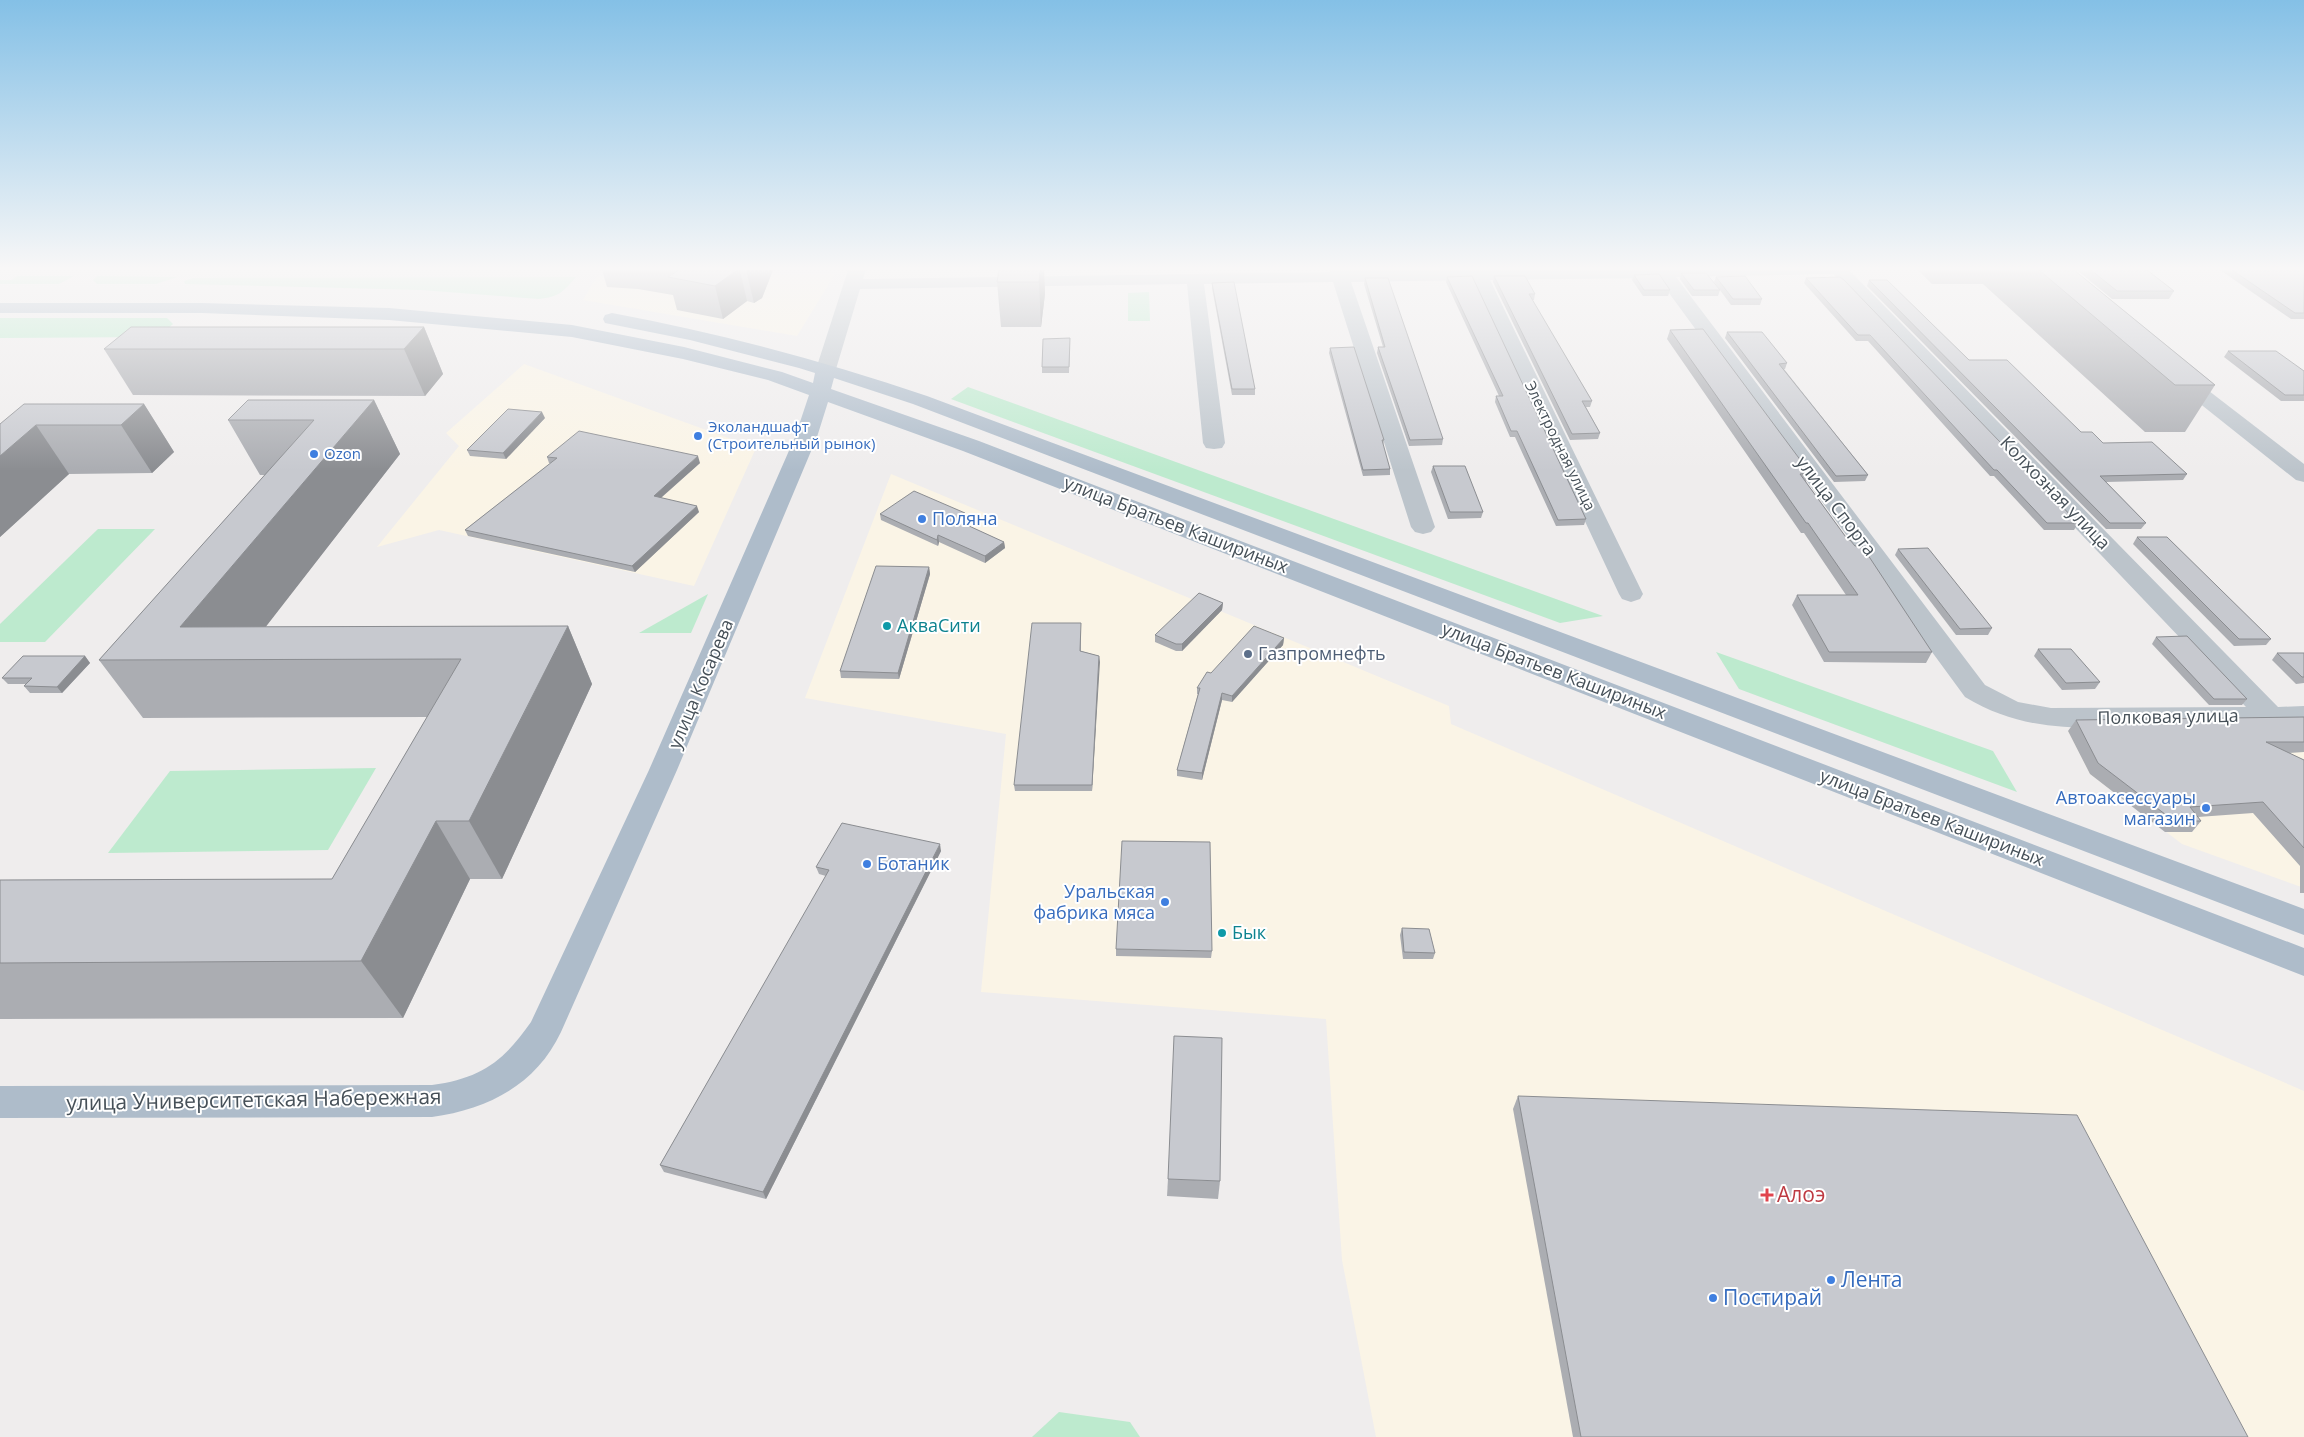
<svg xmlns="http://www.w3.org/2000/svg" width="2304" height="1437" font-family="'Open Sans',sans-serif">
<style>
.commercial{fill:#faf4e6}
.green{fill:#bdeace}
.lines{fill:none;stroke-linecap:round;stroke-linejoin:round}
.minor{fill:#bcc4cb;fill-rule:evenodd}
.major{fill:#aebcca;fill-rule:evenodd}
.wall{fill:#abadb2}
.shaded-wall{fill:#8b8d91}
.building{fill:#c7c9cf;stroke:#8b8d91}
.shop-dot{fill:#3f7fe0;stroke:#fff;stroke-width:2}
.culture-dot{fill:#0f9aa8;stroke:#fff;stroke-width:2}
.service-dot{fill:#5c6f8a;stroke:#fff;stroke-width:2}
.health-dot{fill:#e0444e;stroke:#fff;stroke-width:2}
.labels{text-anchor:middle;stroke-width:4;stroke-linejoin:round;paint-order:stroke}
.far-shop-label{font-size:15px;fill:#366cbe;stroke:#fff;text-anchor:start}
.far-street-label{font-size:15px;fill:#465058;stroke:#fff}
.street-label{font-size:18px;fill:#465058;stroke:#fff}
.shop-label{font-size:18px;fill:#366cbe;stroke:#fff;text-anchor:start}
.culture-label{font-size:18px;fill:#0d838f;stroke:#fff;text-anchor:start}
.service-label{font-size:18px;fill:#4e5e75;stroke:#fff;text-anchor:start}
.near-street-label{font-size:21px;fill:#465058;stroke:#fff}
.near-health-label{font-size:21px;fill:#be3a42;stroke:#fff;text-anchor:start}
.near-shop-label{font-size:21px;fill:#366cbe;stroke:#fff;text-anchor:start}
</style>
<rect width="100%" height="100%" fill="#efeded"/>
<!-- commercial -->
<g class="commercial">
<path d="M835,274L797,336L583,300L597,276Z"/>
<path d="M524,364L756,448L694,586L439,530L377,547L459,446L446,433Z"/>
<path d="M891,474L1449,706L1451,724L2304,1091V1437H1376L1342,1260L1326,1019L981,992L1006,734L805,698Z"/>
<path d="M2304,728V888L2182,844L2090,774L2068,731Z"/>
</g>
<!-- green -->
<g class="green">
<path d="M17,276H74L59,284H0V280H12Z"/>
<path d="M97,276L177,277L156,284H97L93,280Z"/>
<path d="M576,277C563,292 559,297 539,299L421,290L185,284L184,281L193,278Z"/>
<path d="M1149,292L1150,321H1128V293Z"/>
<path d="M0,318H167L173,324L158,337L0,338Z"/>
<path d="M968,387L1603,616L1560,623L951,399Z"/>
<path d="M98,529H155L45,642H0V624Z"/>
<path d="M708,594L691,633H639Z"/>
<path d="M1716,652L1993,751L2017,792L1739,689Z"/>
<path d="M376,768L328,850L108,853L170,771Z"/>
<path d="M1059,1412L1130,1422L1140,1437H1032Z"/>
</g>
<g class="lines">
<!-- minor -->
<g class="minor">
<path d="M848,270H866L863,279L1330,272L1329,270H1849L2278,707L2304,706V726C2254,726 2205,726 2155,727C2085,727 2028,735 1965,697L1658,278L1490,280L1643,594L1640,599L1631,602L1622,599L1619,594L1472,280L1351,282L1435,527L1431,532L1423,534L1415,532L1411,527L1333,282L1204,284L1225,443L1222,448L1214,449L1206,448L1203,443L1187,284L860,289L836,369L833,373L826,375L819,373L816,369ZM1833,274L2246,707L2051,708L2018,702L1985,685L1676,277Z"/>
<path d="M2176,369L2183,371L2304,464V482L2296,480L2169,379L2166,375L2169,371Z"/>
</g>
<!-- major -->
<path class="major" d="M0,303H202L389,308L572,325L684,347L782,372L813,383L815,373L799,368L690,340L605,323L603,319L605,315L612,313C719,333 824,361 927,396L2304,909V935L913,404L834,378L831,389L979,441L2304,948V976L963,451L828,402L817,437L677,770L561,1032C536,1085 488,1109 432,1117L0,1118V1086L432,1085C481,1078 503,1062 531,1022L649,770L795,437L809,395L768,380L683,359L572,337L389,320L202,313H0Z"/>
</g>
<!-- wall -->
<g class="wall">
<path d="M602,270H773L762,298L754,303L747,301L723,319L677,310L673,295L638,289L607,287Z"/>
<path d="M1044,270L1045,294L1041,327H1001L997,282Z"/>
<path d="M1918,270H2074L2215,385L2185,432H2145L1983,284H1932Z"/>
<path d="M2077,270H2147L2174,291L2169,299H2112Z"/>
<path d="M2220,270H2304V319H2291Z"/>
<path d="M1681,273L1720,290L1718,296H1692L1680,279Z"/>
<path d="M1634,275L1670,290L1668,296H1643L1632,280Z"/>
<path d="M1494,276L1535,294L1534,300H1532L1592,401L1590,407H1586L1600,433L1598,439L1570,440L1493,282Z"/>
<path d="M1447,277L1586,519L1584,525L1556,526L1515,437H1510L1495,402L1496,396H1499L1446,282Z"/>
<path d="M1716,277L1762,299L1760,305H1731L1714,282Z"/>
<path d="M1365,278L1443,439L1442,445L1409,446L1377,353L1378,347H1383L1364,284Z"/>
<path d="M1806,278L2078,523L2074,530H2044L1994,476H1990L1868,341H1856L1804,283Z"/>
<path d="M1869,280L1969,360L2081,432L2103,443L2187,474L2183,480L2106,482L2146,523L2141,529H2106L1867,286Z"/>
<path d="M1212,283L1255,389V395H1232L1212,288Z"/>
<path d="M424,327L443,374L425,396L133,395L104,349Z"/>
<path d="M1670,330L1810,473L1806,482L1848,540L1932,652L1926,663L1824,662L1792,605L1797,595H1846L1804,533H1801L1667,339Z"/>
<path d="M1727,332L1787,363L1785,369H1784L1868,475L1865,481L1834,482L1725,338Z"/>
<path d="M1070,338L1069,373H1042V367Z"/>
<path d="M1330,348L1384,440L1383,446L1390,469V475L1363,476L1329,353Z"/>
<path d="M2228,351L2304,371V401H2281L2224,357Z"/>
<path d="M374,400L400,454L265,627L568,626L592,684L502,879H470L403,1018L0,1019V880L332,879L427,717L143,718L99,660L265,475H260L228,420Z"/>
<path d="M144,404L174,452L152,473L69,474L0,537V424Z"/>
<path d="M545,418L506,459L470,456L467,450Z"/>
<path d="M547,457L700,463L661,498L699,512L635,572L468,536L465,530L551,463H549Z"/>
<path d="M1433,466L1483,512L1481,518L1448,519L1431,472Z"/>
<path d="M880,514L966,520L962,523L1004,542L1005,548L985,563L939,542L938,546L881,520Z"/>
<path d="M2137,537L2271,639L2266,645L2234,646L2133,544Z"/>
<path d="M1898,549L1992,628L1988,635H1956L1895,555Z"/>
<path d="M929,567L930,574L899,679L841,678L840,671Z"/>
<path d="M1223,603L1222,610L1182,651H1176L1155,642V635Z"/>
<path d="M1081,630V651L1099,656L1092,791H1015L1014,785Z"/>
<path d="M2156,637L2247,699L2242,705H2209L2152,644Z"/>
<path d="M1284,638L1283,645L1232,702L1222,700L1202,780L1177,776V770L1198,694H1197V688L1211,673Z"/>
<path d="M2038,649L2100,682L2095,689L2062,690L2034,656Z"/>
<path d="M2277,653H2304V683L2296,684L2272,660Z"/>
<path d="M85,656L90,663L62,693H30L24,686L26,684H8L2,678Z"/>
<path d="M2304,717V752L2289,753L2304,760V893H2300V866L2253,813L2198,817L2201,821L2192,832H2165L2090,774L2068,731L2076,720Z"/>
<path d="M941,851L766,1199L664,1172L660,1165L826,876L819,874L816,867Z"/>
<path d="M1402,928L1435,953L1433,959H1403L1400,935Z"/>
<path d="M1116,949L1212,951L1211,958L1116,956Z"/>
<path d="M1518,1096L2248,1437H1573L1513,1109Z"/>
<path d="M1168,1179L1220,1181L1218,1199L1167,1196Z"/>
</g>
<!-- shaded-wall -->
<g class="shaded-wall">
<path d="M737,270H740L747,301L723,319L715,286Z"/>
<path d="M746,270H773L762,298L754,303Z"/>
<path d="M1040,270H1044L1045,294L1041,327L1039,282Z"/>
<path d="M424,327L443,374L425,396L404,349Z"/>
<path d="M374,400L400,454L240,660L180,627Z"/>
<path d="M144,404L174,452L152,473L121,425Z"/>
<path d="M542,412L545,418L506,459L503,453Z"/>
<path d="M36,425L69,474L0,537V456Z"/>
<path d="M698,456L700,463L656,502L654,496Z"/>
<path d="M697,506L699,512L635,572L632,566Z"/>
<path d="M965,513L966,520L956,527V520Z"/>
<path d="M938,535L939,542L938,546L937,540Z"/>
<path d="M1004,542L1005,548L985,563V556Z"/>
<path d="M929,567L930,574L899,679L898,673Z"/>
<path d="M1223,603L1222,610L1182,651V644Z"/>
<path d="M568,626L592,684L502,879L469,821Z"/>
<path d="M1284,638L1283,645L1232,702V696Z"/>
<path d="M85,656L90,663L62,693L57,687Z"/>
<path d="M1099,656L1100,662L1092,791V785Z"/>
<path d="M1222,693V700L1202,780V773Z"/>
<path d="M436,821L470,879L403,1018L361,961Z"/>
<path d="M940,844L941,851L766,1199L763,1192Z"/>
</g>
<!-- building -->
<g class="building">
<path d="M679,270H737L715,286L668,277Z"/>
<path d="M999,270H1040L1039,282H997Z"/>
<path d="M2039,270H2074L2215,385H2175Z"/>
<path d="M2091,270H2147L2174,291H2117Z"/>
<path d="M2232,270H2304V313H2295Z"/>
<path d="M1681,273H1706L1720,290H1694Z"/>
<path d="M1659,274L1670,290H1644L1634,275Z"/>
<path d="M1472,276L1586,519L1558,520L1517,431H1511L1496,396H1503L1447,277Z"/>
<path d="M1494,276H1525L1535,294H1529L1592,401H1582L1600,433L1572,434Z"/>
<path d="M1745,276L1762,299H1733L1716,277Z"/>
<path d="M1840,277L1844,280L2078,523H2047L1997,470H1994L1870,335H1858L1806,278Z"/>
<path d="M1365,278H1388L1443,439L1410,440L1378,347H1385Z"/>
<path d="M1869,280H1887L1969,360H2007L2081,432H2092L2103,443L2152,442L2187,474L2100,476L2146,523H2110Z"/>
<path d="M1234,282L1255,389H1232L1212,283Z"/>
<path d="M131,327H424L404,349H104Z"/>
<path d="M1703,329L1810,473L1800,474L1848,540H1850L1855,546H1862L1932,652H1829L1797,595H1858L1808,523H1806L1670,330Z"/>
<path d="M1727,332H1762L1787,363L1779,364L1868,475L1836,476Z"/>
<path d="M1070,338L1069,367H1042L1043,339Z"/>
<path d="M1354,347L1384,440H1382L1390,469L1363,470L1330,348Z"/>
<path d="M2228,351H2276L2304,371V395H2285Z"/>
<path d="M248,400H374L180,627L568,626L469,821H436L361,961L0,963V880L332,879L461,659L99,660L314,420H228Z"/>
<path d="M24,404H144L121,425H36L0,456V424Z"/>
<path d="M508,409L542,412L503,453L467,450Z"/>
<path d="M579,431L698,456L654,496L697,506L632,566L465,530L557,458L547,457Z"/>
<path d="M1433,466H1465L1483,512H1450Z"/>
<path d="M914,491L965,513L956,520L1004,542L985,556L938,535L937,540L880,514Z"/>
<path d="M2137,537H2167L2271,639H2239Z"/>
<path d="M1928,548L1992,628L1960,629L1898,549Z"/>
<path d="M876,566L929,567L898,673L840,671Z"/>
<path d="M1199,593L1223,603L1182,644H1176L1155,635Z"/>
<path d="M1032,623H1081L1080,651L1099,656L1092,785H1014Z"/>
<path d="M1254,626L1284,638L1232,696L1222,693L1202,773L1177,770L1200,688H1197L1207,672L1211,673Z"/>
<path d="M2187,636L2247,699H2214L2156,637Z"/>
<path d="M2038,649H2071L2100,682L2066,683Z"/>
<path d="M2277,653H2304V677H2302Z"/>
<path d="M23,656H85L57,687L24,686L32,678H2Z"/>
<path d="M2304,717V742H2266L2304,760V848L2263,802L2190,807L2201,821H2174L2098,763L2076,720Z"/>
<path d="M842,823L940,844L763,1192L660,1165L829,870L816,867Z"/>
<path d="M1122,841L1210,842L1212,951L1116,949Z"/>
<path d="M1402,928L1429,929L1435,953L1404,952Z"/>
<path d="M1174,1036L1222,1038L1220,1181L1168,1179Z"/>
<path d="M1518,1096L2077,1115L2248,1437H1581Z"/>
</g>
<!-- sky -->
<linearGradient id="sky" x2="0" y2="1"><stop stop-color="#84c0e6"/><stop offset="0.57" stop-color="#f8f7f7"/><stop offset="1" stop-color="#f8f7f7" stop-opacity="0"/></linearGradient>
<rect width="2304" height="471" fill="url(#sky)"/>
<!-- markers -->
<g class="shop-dot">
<circle cx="698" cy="436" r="5"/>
<circle cx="314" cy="454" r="5"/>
<circle cx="922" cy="519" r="5"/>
<circle cx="2206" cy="808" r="5"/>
<circle cx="867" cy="864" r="5"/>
<circle cx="1165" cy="902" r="5"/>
<circle cx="1831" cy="1280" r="5"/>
<circle cx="1713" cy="1298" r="5"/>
</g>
<g class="culture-dot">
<circle cx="887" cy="626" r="5"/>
<circle cx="1222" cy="933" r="5"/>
</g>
<circle class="service-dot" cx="1248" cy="654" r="5"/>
<path class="health-dot" d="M1764.5 1187.5h5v5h5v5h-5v5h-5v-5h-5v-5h5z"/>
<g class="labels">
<!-- far-shop labels -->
<g class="far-shop-label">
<text x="708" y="432">Эколандшафт<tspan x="708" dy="17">(Строительный рынок)</tspan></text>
<text x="324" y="459">Ozon</text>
</g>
<!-- far-street labels -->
<g class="far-street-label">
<text transform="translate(1560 446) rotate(64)" y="5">Электродная улица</text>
</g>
<!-- street labels -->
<g class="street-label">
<text transform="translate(2055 493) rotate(46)" y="6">Колхозная улица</text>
<text transform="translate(1836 506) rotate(53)" y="6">улица Спорта</text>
<text transform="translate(1176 525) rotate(21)" y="6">улица Братьев Кашириных</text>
<text transform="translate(1554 671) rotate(21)" y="6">улица Братьев Кашириных</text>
<text transform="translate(701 684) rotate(-67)" y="6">улица Косарева</text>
<text transform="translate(2168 717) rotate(-1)" y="6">Полковая улица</text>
<text transform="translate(1932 818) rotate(21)" y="6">улица Братьев Кашириных</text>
</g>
<!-- shop labels -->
<g class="shop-label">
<text x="932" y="525">Поляна</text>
<text x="2196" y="804" text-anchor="end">Автоаксессуары<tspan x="2196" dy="21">магазин</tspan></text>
<text x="877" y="870">Ботаник</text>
<text x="1155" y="898" text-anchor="end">Уральская<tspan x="1155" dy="21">фабрика мяса</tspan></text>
</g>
<!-- culture labels -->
<g class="culture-label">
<text x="897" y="632">АкваСити</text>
<text x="1232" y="939">Бык</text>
</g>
<!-- service labels -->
<g class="service-label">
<text x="1258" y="660">Газпромнефть</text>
</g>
<!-- near-street labels -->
<g class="near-street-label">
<text transform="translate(254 1100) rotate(-1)" y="7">улица Университетская Набережная</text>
</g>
<!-- near-health labels -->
<g class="near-health-label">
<text x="1777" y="1202">Алоэ</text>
</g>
<!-- near-shop labels -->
<g class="near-shop-label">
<text x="1841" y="1287">Лента</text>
<text x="1723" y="1305">Постирай</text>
</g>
</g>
</svg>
